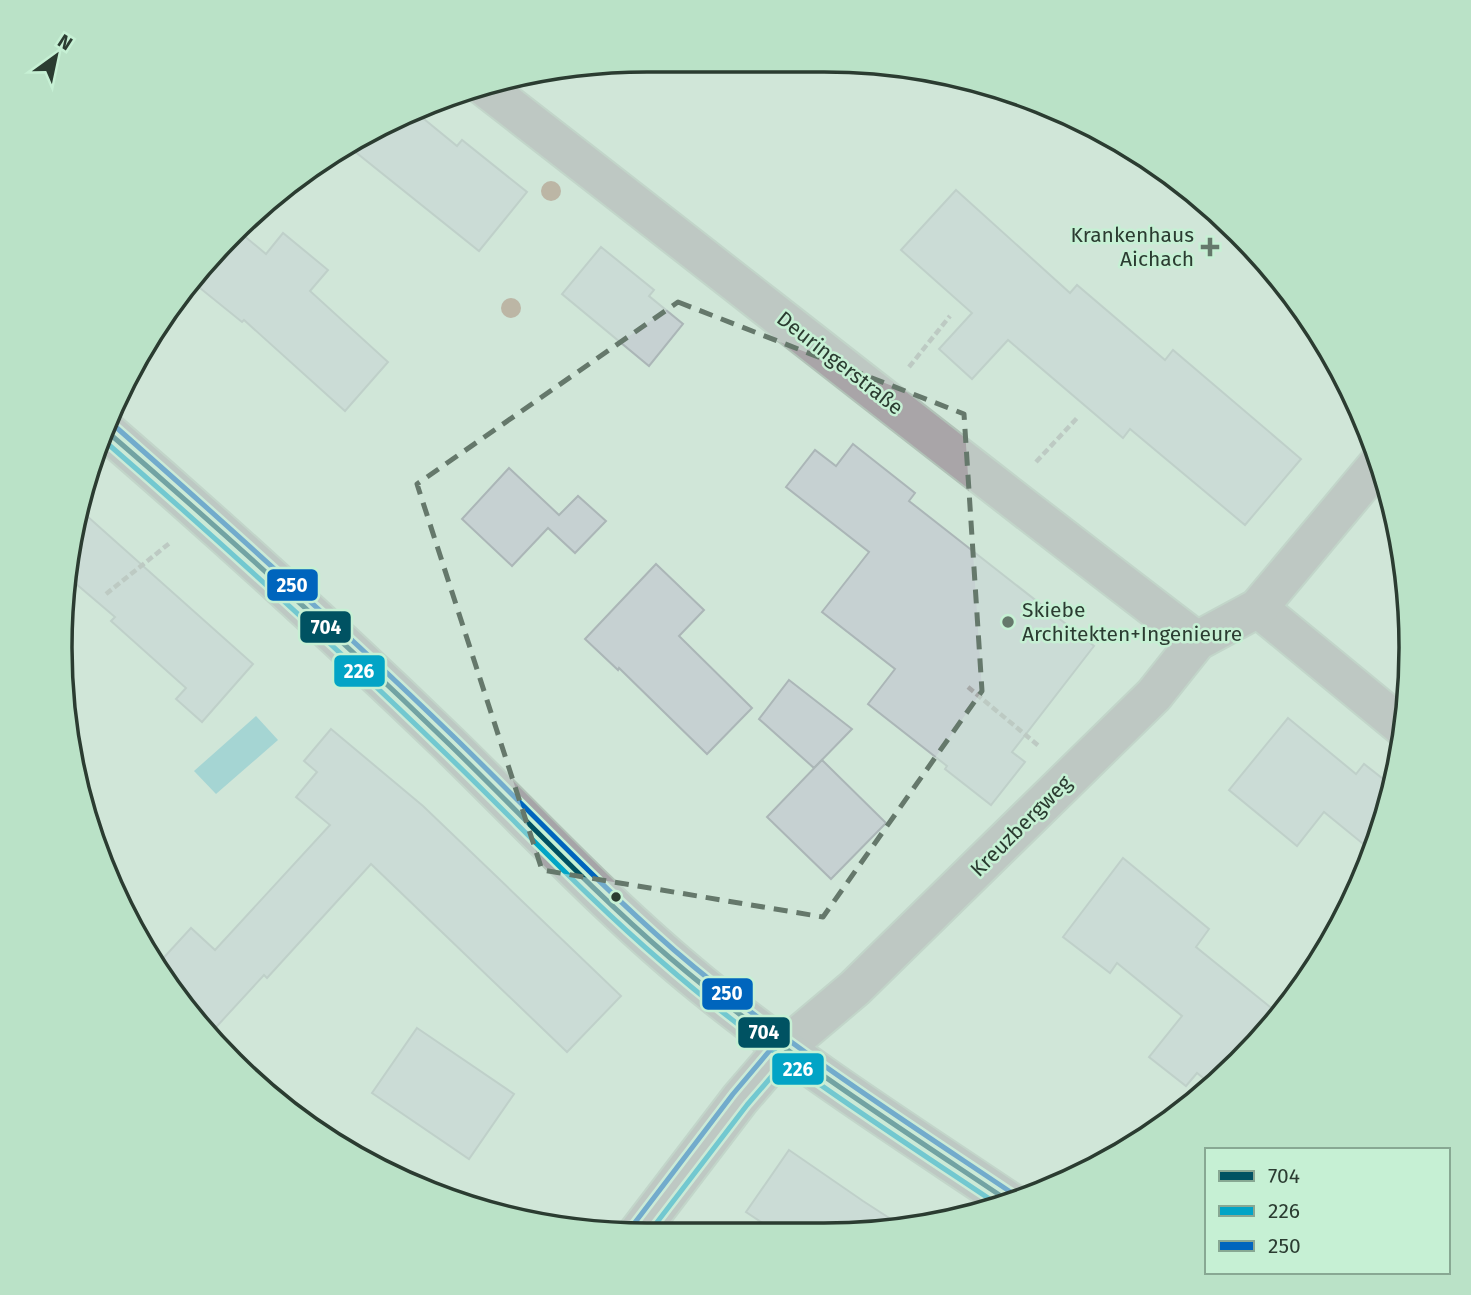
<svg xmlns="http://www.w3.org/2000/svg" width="1471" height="1295" font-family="'Fira Sans',sans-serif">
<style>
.water{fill:#72c0cc}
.building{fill:#c6d1d2;stroke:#abb6b7;stroke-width:2}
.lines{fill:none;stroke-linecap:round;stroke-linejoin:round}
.minor-casing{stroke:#b1c2b7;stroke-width:42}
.major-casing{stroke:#b1c2b7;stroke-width:42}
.path{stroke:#a6a9a8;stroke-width:4.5;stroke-dasharray:7 3.5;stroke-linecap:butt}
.minor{stroke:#a9a5a8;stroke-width:38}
.major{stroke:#a6a5a8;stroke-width:38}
.bus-1-casing{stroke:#c6f0d4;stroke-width:10}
.bus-2-casing{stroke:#c6f0d4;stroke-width:10}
.bus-3-casing{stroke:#c6f0d4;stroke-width:10}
.bus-1{stroke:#005262;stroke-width:5}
.bus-2{stroke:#02a4c6;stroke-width:5}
.bus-3{stroke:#0065bd;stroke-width:5}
.tree{fill:#a47c67}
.marked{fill:none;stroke:#65786b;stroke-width:5;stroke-dasharray:14 9;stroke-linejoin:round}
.poi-dot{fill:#65786b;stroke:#c6f0d4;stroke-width:2.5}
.bus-dot{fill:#2b3c31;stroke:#c6f0d4;stroke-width:2.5}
.labels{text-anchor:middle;stroke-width:5;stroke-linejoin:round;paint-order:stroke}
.poi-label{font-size:21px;fill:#2b3c31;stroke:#c6f0d4;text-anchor:end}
.street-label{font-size:21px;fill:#2b3c31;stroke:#c6f0d4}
.rim{fill:none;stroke:#2b3c31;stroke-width:3.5}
.line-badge{stroke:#c6f0d4;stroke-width:2.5}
.badge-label{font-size:19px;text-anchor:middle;font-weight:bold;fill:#fff}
</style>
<rect width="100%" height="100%" fill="#d0e6d8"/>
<!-- water -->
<path class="water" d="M256,716L278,740L216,794L194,771Z"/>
<!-- building -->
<g class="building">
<path d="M413,110L457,146L462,140L527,192L479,251L348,146L387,120Z"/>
<path d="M956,190L1070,293L1077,285L1165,360L1173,350L1301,459L1245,525L1130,429L1123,438L1008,340L972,379L939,349L972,313L901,250Z"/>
<path d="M237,230L266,254L283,233L328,270L310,291L388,362L345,411L244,320L242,322L190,280Z"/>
<path d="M601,247L654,290L649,296L683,324L649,366L562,294Z"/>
<path d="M853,444L915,493L909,501L1094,646L1012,752L1025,762L991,805L945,769L947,766L868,704L895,669L822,612L869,552L786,487L815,450L836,466Z"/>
<path d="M509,468L559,515L578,496L606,521L575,553L548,528L512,566L462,519Z"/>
<path d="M78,508L253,664L202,722L176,699L186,688L111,621L115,617L68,577L71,533Z"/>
<path d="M656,564L704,610L679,636L752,708L707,754L619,668L618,670L585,639Z"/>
<path d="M789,680L852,729L814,768L759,719Z"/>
<path d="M1288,718L1356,774L1364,764L1392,786L1380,836L1373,852L1324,812L1297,846L1229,790Z"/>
<path d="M331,729L423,806L621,996L567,1052L371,864L267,978L264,975L207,1037L205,1035L156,966L191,928L215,950L330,825L296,797L317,772L304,761Z"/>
<path d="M822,760L886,823L831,879L767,817Z"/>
<path d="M1123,858L1209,929L1196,947L1280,1015L1266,1035L1212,1085L1197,1073L1186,1086L1149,1057L1182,1016L1117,963L1110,973L1063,937Z"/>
<path d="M417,1028L514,1094L469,1159L372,1093Z"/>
<path d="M789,1150L863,1201L903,1227L862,1234H779L746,1212Z"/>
</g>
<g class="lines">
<defs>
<g id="minor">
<path d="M482,85C721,270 957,458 1197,641"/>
<path d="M1258,608L1405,729"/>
<path d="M637,1234L740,1099L784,1048L855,988L1154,695L1197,641L1258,608L1379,463"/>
</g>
<path id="major" d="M103,428C221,530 336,635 449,744C532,825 611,911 701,984C799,1064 906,1132 1010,1202"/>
</defs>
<!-- minor casing -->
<use href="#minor" class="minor-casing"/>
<!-- major casing -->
<use href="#major" class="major-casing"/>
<!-- path -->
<g class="path">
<path d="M909,367L950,316"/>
<path d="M1036,462L1078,417"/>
<path d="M106,594L171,542"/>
<path d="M968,687L1040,747"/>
</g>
<!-- minor -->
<use href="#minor" class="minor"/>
<!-- major -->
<use href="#major" class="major"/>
<defs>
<path id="bus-1" d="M103,428C221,530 337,635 449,744C522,815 591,890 669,957C775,1048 894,1124 1010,1202"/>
<g id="bus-2">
<path d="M100,437C217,539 332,643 443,751C516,821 585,896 662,962C767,1054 885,1129 1000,1206"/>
<path d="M648,1234L747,1105L791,1054"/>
</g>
<g id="bus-3">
<path d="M109,421C226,524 342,628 454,737C527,808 597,883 674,950C780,1041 899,1117 1015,1195"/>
<path d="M630,1229L733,1094L777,1042"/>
</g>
</defs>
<!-- bus-1 casing -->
<use href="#bus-1" class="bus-1-casing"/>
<!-- bus-2 casing -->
<use href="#bus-2" class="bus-2-casing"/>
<!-- bus-3 casing -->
<use href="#bus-3" class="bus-3-casing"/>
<!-- bus-1 -->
<use href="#bus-1" class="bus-1"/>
<!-- bus-2 -->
<use href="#bus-2" class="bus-2"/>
<!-- bus-3 -->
<use href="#bus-3" class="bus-3"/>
</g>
<!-- trees -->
<g class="tree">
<circle cx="551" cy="191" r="10"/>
<circle cx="511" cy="308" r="10"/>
</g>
<!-- marked area -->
<path d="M0 0H1471V1295H0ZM678,302L964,414L982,691L823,917L542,870L417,484Z" fill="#d0e6d8" fill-opacity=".55" fill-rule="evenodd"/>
<path class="marked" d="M678,302L964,414L982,691L823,917L542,870L417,484Z"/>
<!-- markers -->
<g class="poi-dot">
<path d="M1206.5 236.5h7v7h7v7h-7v7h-7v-7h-7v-7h7z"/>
<circle cx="1008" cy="622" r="7"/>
</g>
<circle class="bus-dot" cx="616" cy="897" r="6"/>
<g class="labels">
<!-- poi labels -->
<g class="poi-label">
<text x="1194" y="242">Krankenhaus<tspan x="1194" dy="24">Aichach</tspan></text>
<text x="1022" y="617" text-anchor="start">Skiebe<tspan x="1022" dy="24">Architekten+Ingenieure</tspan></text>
</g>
<!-- street labels -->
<g class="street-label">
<text transform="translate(840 363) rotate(38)" y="7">Deuringerstraße</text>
<text transform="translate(1021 826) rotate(-45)" y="7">Kreuzbergweg</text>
</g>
</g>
<!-- crop -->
<path d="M0 0H1471V1295H0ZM647 72H824A575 575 0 0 1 1399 647V648A575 575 0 0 1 824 1223H647A575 575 0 0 1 72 648V647A575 575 0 0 1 647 72Z" fill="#bae2c7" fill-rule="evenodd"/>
<path class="rim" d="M647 72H824A575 575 0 0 1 1399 647V648A575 575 0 0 1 824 1223H647A575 575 0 0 1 72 648V647A575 575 0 0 1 647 72Z"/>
<g class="line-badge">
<rect x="266" y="568" width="53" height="34" rx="7" fill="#0065bd"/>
<rect x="299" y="610" width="53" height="34" rx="7" fill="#005262"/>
<rect x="333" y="654" width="53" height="34" rx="7" fill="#02a4c6"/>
<rect x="701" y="977" width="53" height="34" rx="7" fill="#0065bd"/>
<rect x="737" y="1016" width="54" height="33" rx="7" fill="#005262"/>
<rect x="771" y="1052" width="54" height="34" rx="7" fill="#02a4c6"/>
</g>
<g class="badge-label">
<text x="292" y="592">250</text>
<text x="326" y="634">704</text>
<text x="359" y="678">226</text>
<text x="727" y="1000">250</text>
<text x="764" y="1039">704</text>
<text x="798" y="1076">226</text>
</g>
<!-- legend -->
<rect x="1205" y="1148" width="245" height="126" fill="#c6f0d4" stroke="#88a893" stroke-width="2"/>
<rect x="1219" y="1171" width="35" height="10" fill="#005262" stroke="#88a893" stroke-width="2"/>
<text x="1268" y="1183" font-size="21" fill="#2b3c31">704</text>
<rect x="1219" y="1206" width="35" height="10" fill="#02a4c6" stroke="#88a893" stroke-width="2"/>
<text x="1268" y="1218" font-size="21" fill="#2b3c31">226</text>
<rect x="1219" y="1241" width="35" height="10" fill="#0065bd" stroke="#88a893" stroke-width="2"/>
<text x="1268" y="1253" font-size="21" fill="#2b3c31">250</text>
<!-- north arrow -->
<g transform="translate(56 56) rotate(33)" stroke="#c6f0d4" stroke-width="5" paint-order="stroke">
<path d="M0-5L12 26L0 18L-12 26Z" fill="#2b3c31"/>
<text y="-10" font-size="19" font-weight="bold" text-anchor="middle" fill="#2b3c31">N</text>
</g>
</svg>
